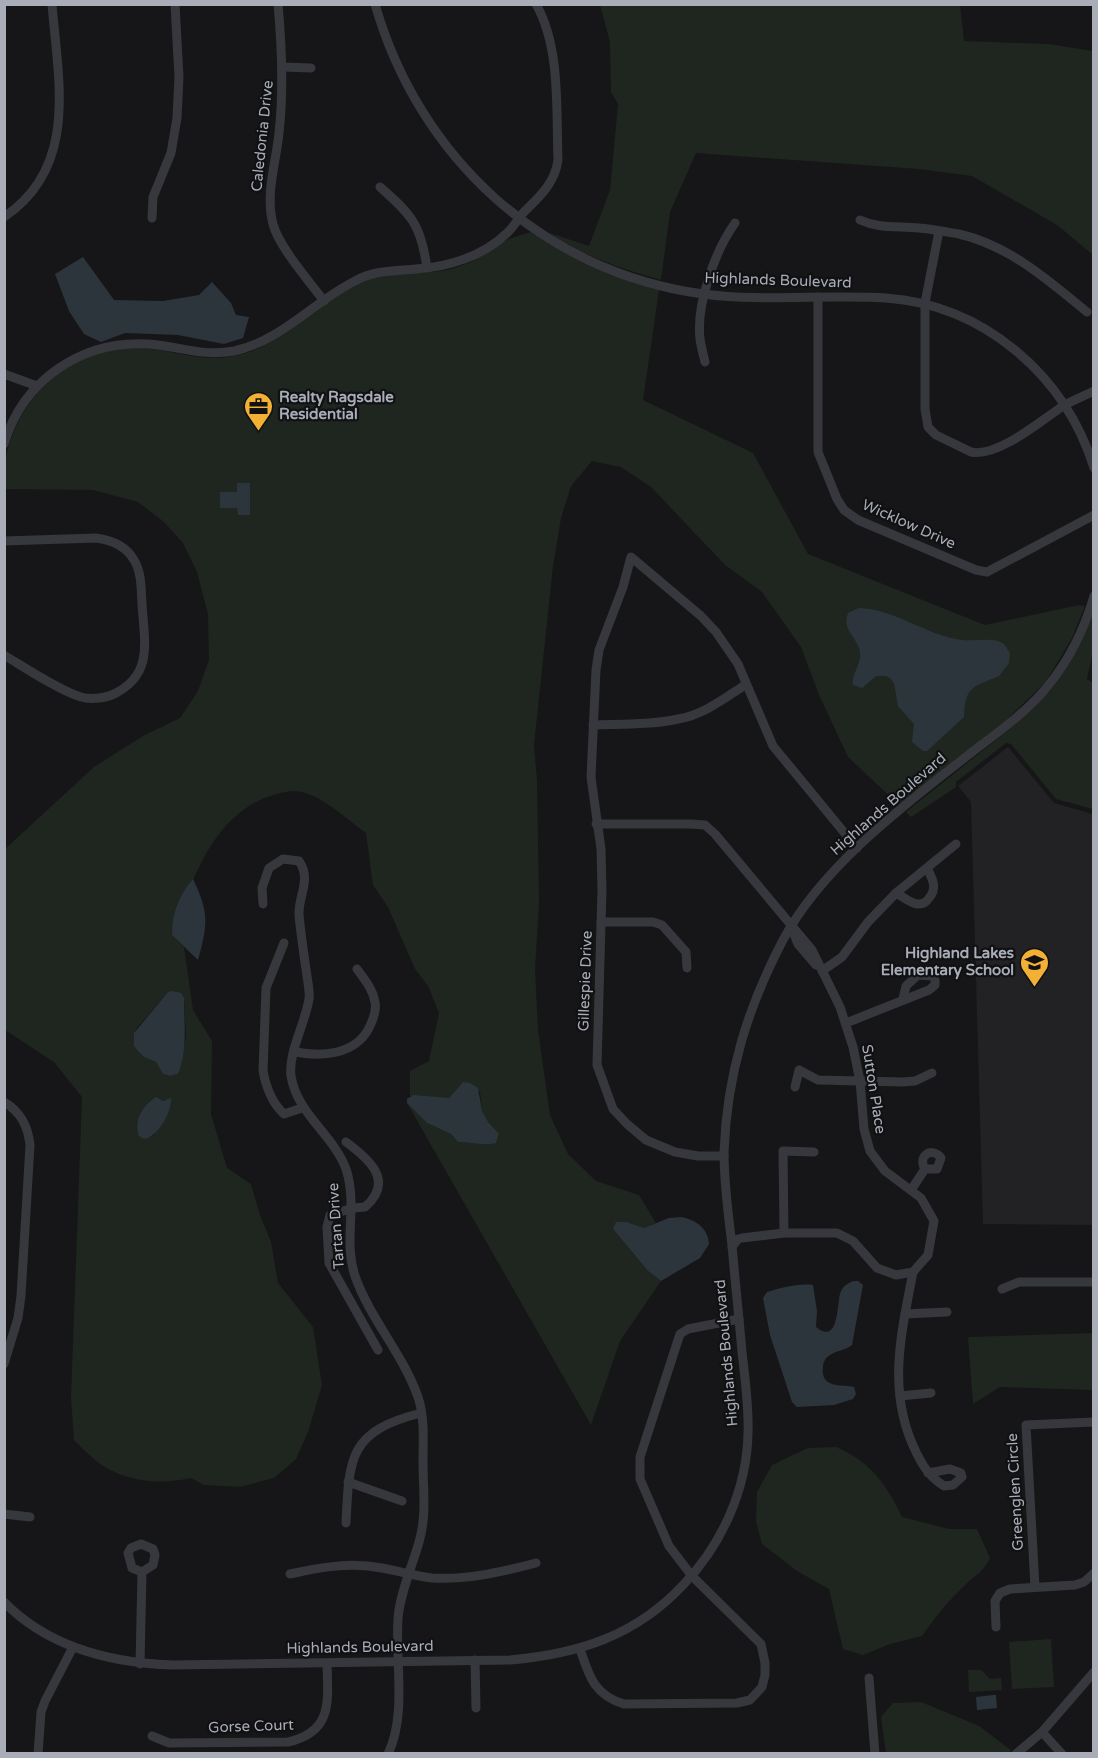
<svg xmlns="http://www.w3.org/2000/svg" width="1098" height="1758" font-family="'Varela Round',sans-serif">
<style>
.built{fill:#222225}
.green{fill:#1e261f;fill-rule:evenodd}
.water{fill:#2c353c}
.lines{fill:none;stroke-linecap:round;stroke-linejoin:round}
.minor{stroke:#37383d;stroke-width:9}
.labels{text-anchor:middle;stroke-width:4.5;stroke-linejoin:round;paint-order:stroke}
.street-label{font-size:15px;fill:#a8adb8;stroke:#111113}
.poi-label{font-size:15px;font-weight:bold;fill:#a8adb8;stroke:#111113;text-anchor:start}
</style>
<rect width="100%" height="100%" fill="#161618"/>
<!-- built -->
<path class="built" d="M1008,747L1054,803L1093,814V1225L983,1224L971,802L958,786Z"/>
<!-- green -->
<g class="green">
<path d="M600,5H960L964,41L1048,44L1093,51V255L1057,225L972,176L919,169L696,153L670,212L661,280C622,269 583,256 550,233L589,246L610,190L618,104L611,92L610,42Z"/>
<path d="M531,232C571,259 613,277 659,290L643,400L753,453L808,554L985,625L1079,605L1085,606L1072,638L1045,683L1006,720L899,805L848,757L819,695L801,647L762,592L725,565L651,487L621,467L592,461L571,486L561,518L553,566L534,745L537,780L539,903L535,970L538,1030L550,1115L568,1154L596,1181L639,1195L656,1223L644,1228L627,1222L613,1229L648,1271L661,1281L620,1341L591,1425L407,1103L427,1123L451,1134L458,1142L496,1143L499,1134L487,1122L482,1111L480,1092L463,1082L449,1098L410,1096V1071L429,1061L439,1013L428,986L415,969L388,907L373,885L366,833C351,822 328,802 313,796C298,789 288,791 273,795C213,813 191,882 172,935L184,947L193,1010L212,1041L211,1114L227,1168L251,1184L260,1215L271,1242L278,1283L313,1327L322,1385L308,1432L296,1459L274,1478L240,1487L204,1485L191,1478C161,1485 124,1482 99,1463C90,1456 82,1448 74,1440L71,1398L82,1097L54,1062L5,1030V849L94,767L143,736L180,718L198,691L209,660L208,614L197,572L183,543L164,522L138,502L93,490L5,489C5,479 4,468 6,457C19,395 71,348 137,348C179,349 204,367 249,352C292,337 322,299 364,282C394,269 427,277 458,267C476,261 490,251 505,241C512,237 523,235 531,232ZM168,992L184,998L186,1037L178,1074L170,1076L163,1074L156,1062L144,1057L134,1046L136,1029ZM170,1099L154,1135L144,1139L160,1100L167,1101Z"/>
<path d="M1093,610V651L1087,679L1094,684L1093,809L1056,799L1011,744L1006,743L956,782V787L911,817L906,812L1011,728L1051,690L1066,669Z"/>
<path d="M1093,1333V1390L1000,1387L973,1404L968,1337Z"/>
<path d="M836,1447C870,1461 887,1485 902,1517L949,1529H977L990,1558C981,1575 977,1573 965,1585C949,1600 935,1617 922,1636L890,1644L863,1655L843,1649L829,1589L797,1571L762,1544L756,1521L757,1492L772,1465L808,1448Z"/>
<path d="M1051,1639L1054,1687L1012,1689L1009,1642Z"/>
<path d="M968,1670H981L990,1679L1001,1678L1002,1690L969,1692Z"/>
<path d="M921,1702L979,1726L1012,1751L1004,1754L886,1753L881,1717L893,1703Z"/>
</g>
<!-- water -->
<g class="water">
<path d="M83,257L114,300L163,301L199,295L212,282L231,303L236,315L249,317L243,338L224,344L178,335L125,333L101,342L84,334L69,311L55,274Z"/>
<path d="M237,483H250V515H238L237,508H220V492H237Z"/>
<path d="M859,608C894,609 923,633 956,639C970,642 984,638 998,641L1004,644L1010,653L1009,663L999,676C974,687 965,685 964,717L927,751H923L912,742L914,724L898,706L894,683L890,678L886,676H876L862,688L853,685C851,672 864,664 859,648C854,634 842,629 848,613Z"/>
<path d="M193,879C209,913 208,923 198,960L172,935C172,913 179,895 193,879Z"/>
<path d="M172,991L181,993L184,998C184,1024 188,1049 178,1074L170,1076L163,1074L156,1062L144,1057L138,1051L134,1046V1033L168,992Z"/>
<path d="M463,1082L470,1083L478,1088L482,1111L488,1122L499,1134L496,1143C488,1146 469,1142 458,1142L451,1134L427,1123L407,1103V1099L413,1095L449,1098Z"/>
<path d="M156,1097L163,1101L171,1098C172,1112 158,1137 144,1139L139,1136C134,1119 142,1107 156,1097Z"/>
<path d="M681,1217C696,1220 708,1228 709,1244L700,1258L661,1281L648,1271L613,1229L616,1222H627L644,1228L669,1218Z"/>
<path d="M854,1281H858L863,1285L852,1345C844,1351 837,1350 830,1355C826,1357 823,1362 823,1367C820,1389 842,1384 854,1387L856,1394L853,1399L834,1405L797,1407L792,1402L770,1335L763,1298L767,1292C781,1288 798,1283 813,1285L817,1311L816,1327C839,1346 837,1304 840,1294C842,1287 847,1283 854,1281Z"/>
<path d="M993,1695H996L997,1708L977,1710L976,1697Z"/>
</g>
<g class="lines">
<!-- minor -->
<g class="minor">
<path d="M278,4C282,48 284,90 279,133C276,163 265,194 273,224C279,247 309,281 324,301"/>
<path d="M375,4C419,158 543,272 703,294C764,302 825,294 886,298C984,305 1065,375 1094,468"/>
<path d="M283,67L311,68"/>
<path d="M380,187C412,215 421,225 427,268"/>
<path d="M4,217C79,167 58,80 52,4"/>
<path d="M152,218L153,197L171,153L177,118L179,77L175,4"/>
<path d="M860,220C880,229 897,226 919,228C932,229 946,232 959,234C1010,246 1048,280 1087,312"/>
<path d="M939,231L925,303V409L928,427L936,435L971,452C997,458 1042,420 1063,406C1073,400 1084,396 1094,391"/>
<path d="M818,297V452L837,499L844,510L858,520L976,570L987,572L1094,515"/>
<path d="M705,362C703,354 701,346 700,339C696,304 715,251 735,223"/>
<path d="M4,374L37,386"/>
<path d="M4,444C23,380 82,340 148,344C179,346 201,357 234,351C281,341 313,302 355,281C375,270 394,271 416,269C448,267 484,256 507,233C514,227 518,218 524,212C540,196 555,183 558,160C556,111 561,48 536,4"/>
<path d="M4,541L96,538C111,540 126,546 134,560C142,573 141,590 142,604C144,640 154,673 116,693C107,698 91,700 81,697C60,691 24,667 4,655"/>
<path d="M593,725C621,724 651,725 678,719C703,715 725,698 745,685"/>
<path d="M596,824H691L705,825L715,834L812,950L840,1007L853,1047L860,1081L864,1129L870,1151L885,1171L921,1198L934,1221L928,1255L913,1272L896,1275L877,1268L853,1241L837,1233H784L742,1238L738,1239L732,1247"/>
<path d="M896,893C902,896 910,903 917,904C923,904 926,903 929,898C938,888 932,878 927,868"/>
<path d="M263,904L262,888L269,868L283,859L299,861C312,880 298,895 299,915C301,935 304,956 307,976C308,984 310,992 309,999C305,1024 288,1053 291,1076C297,1114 333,1134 346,1169C358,1205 343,1241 355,1276C370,1319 403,1354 418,1397C425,1418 423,1440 423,1462C423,1489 427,1515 419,1542C413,1564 399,1596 398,1619C395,1661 407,1715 388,1754"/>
<path d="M601,922H653L662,925L686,952L687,968"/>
<path d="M792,929L798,944L816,965"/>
<path d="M284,943L266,988L263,1071C266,1087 272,1103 284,1114L302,1108"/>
<path d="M822,971L842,957L868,922L896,893L956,844"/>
<path d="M846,1023L929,990L935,985V980L933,976L918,975L906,986L903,999"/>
<path d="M295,1052C322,1057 355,1055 369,1028C373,1020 377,1011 375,1002C373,989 364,979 357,969"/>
<path d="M795,1087L799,1070L818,1080L903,1082L915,1081L932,1073"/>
<path d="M4,1102C21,1112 28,1126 30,1145L21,1296L18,1318L4,1364"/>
<path d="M346,1142C369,1159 395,1181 365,1207L353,1208L330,1215L327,1227L329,1263L378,1350"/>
<path d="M724,1156H698L675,1152L646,1140L627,1124L613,1109L597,1065L602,890L601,849L591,777L596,670L599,650L623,587L631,557L701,616L716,632L738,664L773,746L857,848"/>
<path d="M911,1190L925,1169H937L941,1158C932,1146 917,1156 925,1169"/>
<path d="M784,1233L783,1151L814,1152"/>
<path d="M913,1272C901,1335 886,1393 917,1454C924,1468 931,1478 944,1486L953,1485L962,1477L961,1473L950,1469L928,1473"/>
<path d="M1002,1289L1019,1282H1094"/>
<path d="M905,1314L947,1312"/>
<path d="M900,1396L931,1393"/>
<path d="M348,1482L402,1501"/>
<path d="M4,1514L30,1517"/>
<path d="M346,1523C349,1456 350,1431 421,1413"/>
<path d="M290,1574C321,1567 351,1562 382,1568C399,1571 415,1576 432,1578C468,1580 502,1572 536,1563"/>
<path d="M1035,1587L1026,1425L1094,1422"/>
<path d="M4,1602C49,1648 112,1663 173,1665L510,1660C578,1654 636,1636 684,1584C722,1544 747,1489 748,1433C749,1406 745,1379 742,1352C739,1317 735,1281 732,1245C728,1214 724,1183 724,1152C727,1074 747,1009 783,940C822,867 903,806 967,756C995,734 1026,713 1048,686C1069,660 1085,627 1094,596"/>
<path d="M996,1627L995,1601L1000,1593L1010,1589L1075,1585L1084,1582L1094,1573"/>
<path d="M580,1649C589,1676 594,1695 624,1704L737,1703L750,1700L762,1687L765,1675V1663L761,1644L692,1576L669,1546L640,1479V1457L680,1334L688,1329L739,1319"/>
<path d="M475,1660L476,1708"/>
<path d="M140,1664L142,1572L153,1565L155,1555L153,1549L141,1544L131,1548L128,1553L132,1568L142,1572"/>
<path d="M869,1678L875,1754"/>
<path d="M1042,1732L1062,1754"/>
<path d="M152,1736L169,1743L288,1742C333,1732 328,1701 327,1664"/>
<path d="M38,1754L41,1712L45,1701L73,1647"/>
<path d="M1016,1754L1042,1732L1094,1672"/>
</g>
</g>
<!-- icons -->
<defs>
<symbol id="office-pin" viewBox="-11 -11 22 30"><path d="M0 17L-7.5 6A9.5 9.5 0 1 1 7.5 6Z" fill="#f2b134" stroke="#111113"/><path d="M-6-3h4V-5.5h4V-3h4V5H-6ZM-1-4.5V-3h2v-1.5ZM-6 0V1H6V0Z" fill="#111"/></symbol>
<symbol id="school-pin" viewBox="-11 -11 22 30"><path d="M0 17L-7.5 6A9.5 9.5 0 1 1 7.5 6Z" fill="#f2b134" stroke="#111113"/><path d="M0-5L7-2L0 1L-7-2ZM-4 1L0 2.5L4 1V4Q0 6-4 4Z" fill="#111"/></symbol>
</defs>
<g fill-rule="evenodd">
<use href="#office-pin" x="242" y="390" width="33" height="45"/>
<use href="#school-pin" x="1018" y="946" width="33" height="45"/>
</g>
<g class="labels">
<!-- street labels -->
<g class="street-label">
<text transform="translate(262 136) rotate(-84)" y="5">Caledonia Drive</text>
<text transform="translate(778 280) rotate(2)" y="5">Highlands Boulevard</text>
<text transform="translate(909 524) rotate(24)" y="5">Wicklow Drive</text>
<text transform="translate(888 804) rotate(-41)" y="5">Highlands Boulevard</text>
<text transform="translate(585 981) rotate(-88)" y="5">Gillespie Drive</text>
<text transform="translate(874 1089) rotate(81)" y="5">Sutton Place</text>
<text transform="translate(336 1226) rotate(-94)" y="5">Tartan Drive</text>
<text transform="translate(726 1353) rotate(-95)" y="5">Highlands Boulevard</text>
<text transform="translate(1015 1492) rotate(-93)" y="5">Greenglen Circle</text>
<text transform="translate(360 1647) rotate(-1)" y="5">Highlands Boulevard</text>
<text transform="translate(251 1726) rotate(-2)" y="5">Gorse Court</text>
</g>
<!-- poi labels -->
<g class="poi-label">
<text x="279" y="402">Realty Ragsdale<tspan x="279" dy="17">Residential</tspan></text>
<text x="1014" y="958" text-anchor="end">Highland Lakes<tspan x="1014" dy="17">Elementary School</tspan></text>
</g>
</g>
<!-- border -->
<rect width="1098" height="1758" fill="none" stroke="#a8adb8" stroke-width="12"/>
</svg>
